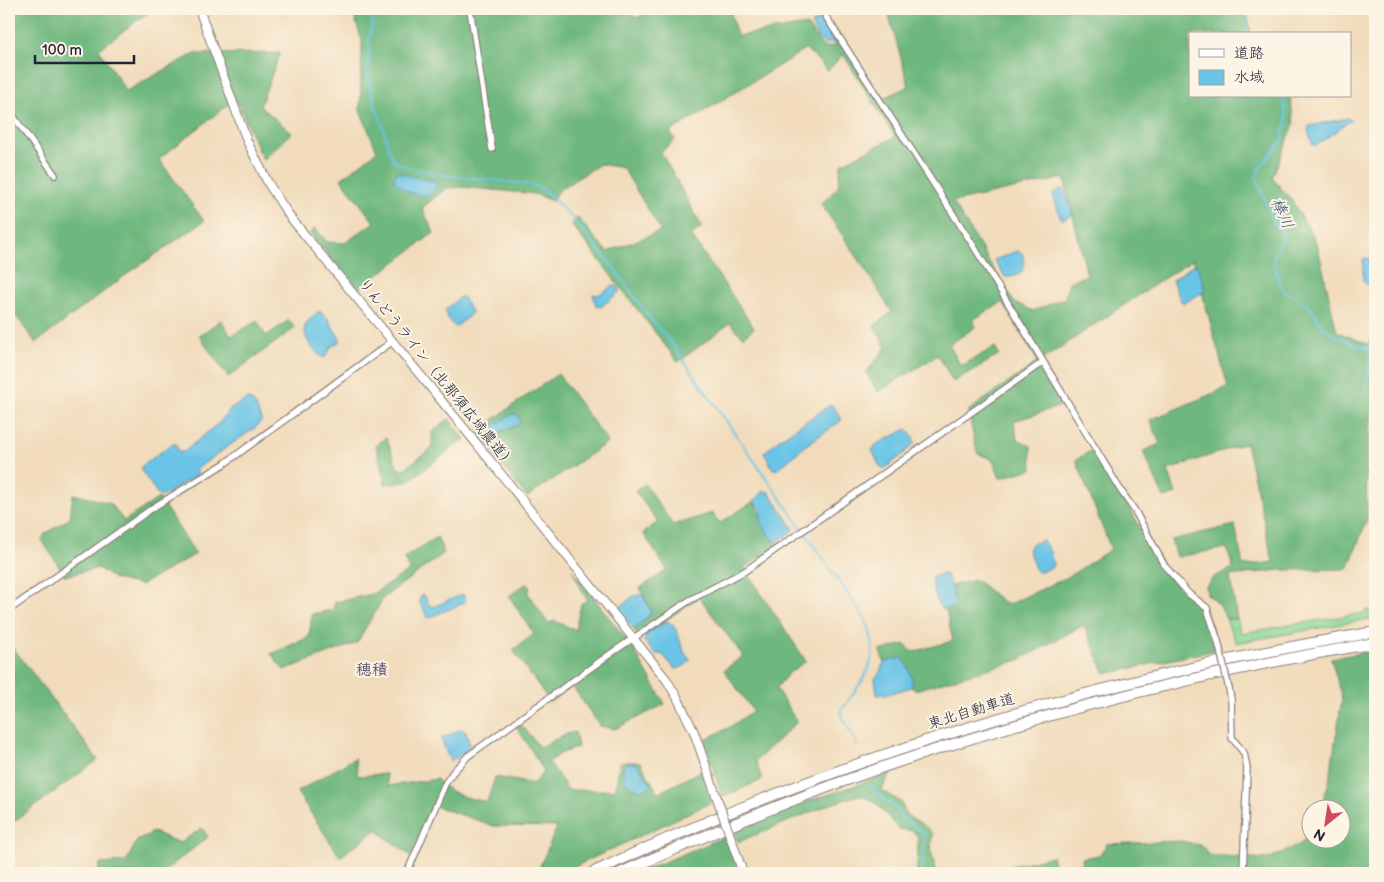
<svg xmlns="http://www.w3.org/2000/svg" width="1384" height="882" font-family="'Balsamiq Sans','Klee One',sans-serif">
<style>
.green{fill:#89d695;stroke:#567c68}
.forest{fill:#6eb77e;stroke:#486c5c;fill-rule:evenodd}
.water{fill:#69c4e6;stroke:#467390}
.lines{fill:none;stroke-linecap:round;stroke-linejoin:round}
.stream{stroke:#69c4e6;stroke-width:2}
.street-casing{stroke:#8a7e7b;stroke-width:8}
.secondary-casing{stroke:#8a7e7b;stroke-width:10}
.highway-casing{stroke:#8a7e7b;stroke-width:12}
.street{stroke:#fff;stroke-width:5.5}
.secondary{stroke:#fff;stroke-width:8}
.highway{stroke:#fff;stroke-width:10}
.street-bridge-casing{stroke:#8a7e7b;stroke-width:8;stroke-linecap:butt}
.secondary-bridge-casing{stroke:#8a7e7b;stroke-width:10;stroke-linecap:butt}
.street-bridge{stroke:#fff;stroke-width:5.5}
.secondary-bridge{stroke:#fff;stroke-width:8}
.labels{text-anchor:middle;stroke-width:4;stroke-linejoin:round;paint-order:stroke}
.street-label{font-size:15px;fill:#22223b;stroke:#fcf5e5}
.water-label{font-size:16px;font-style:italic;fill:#3b5b77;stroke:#fcf5e5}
.neighbourhood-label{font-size:16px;font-weight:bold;fill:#5c4d6b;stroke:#fcf5e5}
</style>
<rect width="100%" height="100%" fill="#fcf5e5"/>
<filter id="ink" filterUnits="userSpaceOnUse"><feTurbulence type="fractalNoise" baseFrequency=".02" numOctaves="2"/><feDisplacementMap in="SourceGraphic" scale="10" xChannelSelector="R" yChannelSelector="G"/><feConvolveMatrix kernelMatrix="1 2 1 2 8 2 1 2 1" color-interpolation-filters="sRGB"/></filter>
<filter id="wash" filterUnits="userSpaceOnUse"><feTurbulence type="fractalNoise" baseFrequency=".0096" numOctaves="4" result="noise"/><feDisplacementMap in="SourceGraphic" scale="20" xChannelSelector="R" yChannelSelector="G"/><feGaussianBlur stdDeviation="1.12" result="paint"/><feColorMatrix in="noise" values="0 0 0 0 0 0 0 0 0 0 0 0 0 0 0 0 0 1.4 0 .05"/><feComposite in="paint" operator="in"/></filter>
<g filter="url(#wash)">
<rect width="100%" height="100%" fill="#f1dbbb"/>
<!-- green -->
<path class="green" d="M1369,609L1370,619L1236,643L1226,619H1237L1241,633L1364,613Z"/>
<!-- forest -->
<g class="forest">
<path d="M9,9H153L99,49L126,91L194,54L280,53L260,106L292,133L263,160L237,101L229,104L159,159L204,221L123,277L36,343L9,307Z"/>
<path d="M352,9H632L634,18L656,12V9H730L737,36L807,25L824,48L846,43L882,99L909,86L887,9H1246L1251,34H1190V96H1290L1294,124L1272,178L1291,199L1317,243L1337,332L1368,344L1375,331V386L1366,461L1367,520L1348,569L1280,570L1230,576L1237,619H1226L1219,604L1207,594L1206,586L1214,577L1233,568L1227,548L1176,557L1171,540L1235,525L1243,566L1273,562L1246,443L1168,470L1176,494L1164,498L1143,451L1160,444L1150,420L1228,387L1193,259L1039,362L1064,405L1014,421L1017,439L1031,446L1032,469L1000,478L993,460L977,453L968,411L1038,362L1003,302L974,319L975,327L949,345L961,366L995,347L999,355L953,382L938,355L878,392L866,373L886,347L874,326L892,312L858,258L821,204L838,187L841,164L895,137L843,54L828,71L806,49L670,132L675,140L661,152L702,227L691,235L754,328L743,337L730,323L678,362L572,225L577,217L607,252L661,231L623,168L600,164L559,190L552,201L535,194L461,187L446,188L422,208L434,233L356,291L310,233L315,228L327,242L345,243L374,222L341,179L377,151L360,110L362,41ZM1064,178L1087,275L1069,282L1065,298L1033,311L1014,302L953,202Z"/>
<path d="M221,320L231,336L257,321L266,336L289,320L295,328L228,377L199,336Z"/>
<path d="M558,374L608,442L527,497L475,432Z"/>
<path d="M449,419L465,439L407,482L385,484L376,445L386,437L398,469H404L432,448V432Z"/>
<path d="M1093,449L1126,503L1166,572L1181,590L1203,608L1211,626L1215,650L1105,674L1084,625L1019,660L915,690L911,687L905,660L884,662L880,651L904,644L912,652L953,641L946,609L956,606L950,586L976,580L1007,605L1068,577L1111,549L1076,460Z"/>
<path d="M645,484L673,525L712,513L720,523L754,501L776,546L744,568L806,661L789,673L776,688L797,722L756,761L762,780L722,797L704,740L730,727L753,711L724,670L743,656L699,597L640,638L633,628H636L650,615L651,611L640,588L667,570L643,533L658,522L635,491Z"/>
<path d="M73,494L110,503L124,521L159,498L196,554L141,585L114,579L98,568L65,576L42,540L45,534L70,518Z"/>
<path d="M437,537L444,553L383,598L357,643L284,670L271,654L309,637L312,614L333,610L335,602L372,594L409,571L404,558Z"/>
<path d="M572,570L632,647L665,704L615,729L600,726L572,686L550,702L513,650L534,634L509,596L527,583L530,589L528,593L548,623L555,621L575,630L581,604L587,600Z"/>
<path d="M9,642L98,760L9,825Z"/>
<path d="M1375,651V873H992L991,871L1052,856L1055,867L1083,864L1082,858L1099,855L1107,844L1183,841L1203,846L1208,855L1268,859L1302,843L1311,832L1312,840H1342V810L1320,809L1329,782L1342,698L1331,658Z"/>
<path d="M520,723L540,748L563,735L575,732L578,747L559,754L549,762L568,790H615L620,762H640L658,793L701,771L712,802L561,873H537L557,827L494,826L432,805L411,856L376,830L340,857L297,792L355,758L358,776L386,774L388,786L437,779C449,795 469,798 487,802L495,777L534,784L544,771L516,726Z"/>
<path d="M892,773L886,780L882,791L901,802C909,825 921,819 933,834C929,848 932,860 938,873H917L918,838L913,831L899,829L874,801L859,795L831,804L738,842L735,832L812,800Z"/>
<path d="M202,828L208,837L162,873H98L100,864L126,862L137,841L153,832L180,843Z"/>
<path d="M726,836L739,873H638Z"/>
</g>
<!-- water -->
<g class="water">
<path d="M822,19L825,22L837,42L836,45L831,42L825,44L818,38L811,24Z"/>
<path d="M1348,118L1351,120L1317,145H1313L1308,131L1309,126Z"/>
<path d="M398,172L413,177L435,181L437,186L431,194C416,198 405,191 395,182L394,178Z"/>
<path d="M1060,189H1064L1072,212L1071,216L1061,220L1053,194Z"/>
<path d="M1017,251L1022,253C1027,269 1022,278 1005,277L994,260Z"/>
<path d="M1364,258L1375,259V284H1366L1363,281V260Z"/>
<path d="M1193,265L1198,266L1205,291L1184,303L1181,301L1172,280Z"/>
<path d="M613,286H616L619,288V292L601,307L596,306L593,294L598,295Z"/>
<path d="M460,297H463L472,313L456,327C450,323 445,316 446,309Z"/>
<path d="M319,311L327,317L341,341L331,347L328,353L324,358C312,351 303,338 305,324Z"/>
<path d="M248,399C259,403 256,412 262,420L256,427L196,469L198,474L163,496H159L140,469L142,466L172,444H176L179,452H184L221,421L230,409Z"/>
<path d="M830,405L833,406L841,418V421L806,445L778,469H773L764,453L778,440Z"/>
<path d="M514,413L519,417L520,423L511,428L502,430L499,433V440L495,443L490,442L491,432H483Z"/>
<path d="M907,429L912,434L915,443L900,457L884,469L879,465L872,450L877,444Z"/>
<path d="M764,491L769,492L794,529L775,544L763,525L761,520V510L754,501Z"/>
<path d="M1043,540L1051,554L1053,565L1052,567L1040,572L1036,571L1028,549L1032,544Z"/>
<path d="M943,574L947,575L956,606L943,610L938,604L931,580L932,577Z"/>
<path d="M463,594L466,600L464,603L428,618L419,601L422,595L425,596L429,605L433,607Z"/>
<path d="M638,595H643L650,609L651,613L636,628H633L618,609L632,597Z"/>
<path d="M667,621C678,626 679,640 683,649C684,653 688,657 690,660C688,664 680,669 675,669L662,654H655L644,641L647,634Z"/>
<path d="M902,658C909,663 911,676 913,685L911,687L892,693L877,695L875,678L879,674L884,662Z"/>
<path d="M461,729L466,732L470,747L462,754L450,761L441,739Z"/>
<path d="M627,763H636L650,782L651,785C642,795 631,787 624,779L623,767Z"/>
</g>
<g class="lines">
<!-- stream -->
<g class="stream">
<path d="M373,9L374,13L369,40L368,76L374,102L382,123L390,154L394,161L406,167L444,175L526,184L536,186L544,190L567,212L613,267L650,318L670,341L864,617C885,659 864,678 840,712L857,745"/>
<path d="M1244,9L1248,34"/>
<path d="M1283,96L1287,123L1283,131V140L1259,168L1256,176L1273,221L1284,235L1274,256L1273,260L1280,285L1284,291L1308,305L1315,313L1317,319L1322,326L1338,337L1344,338L1349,342L1357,346L1369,348L1371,351L1367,388"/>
<path d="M870,786L886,802L893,805L902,818L925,834L922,873"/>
</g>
</g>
</g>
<g filter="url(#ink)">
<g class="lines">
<defs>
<g id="street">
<path d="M470,9L492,149"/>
<path d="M821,9L973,245L1121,491L1135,511L1164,565L1189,594L1207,608L1218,641"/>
<path d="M9,110L55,175"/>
<path d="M9,610L154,507L224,464L393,341"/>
<path d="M1229,689L1231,699L1232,738L1244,753L1247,768L1243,873"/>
<path d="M407,873L446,782L453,772L468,756L613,652L690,600L745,571L1043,362"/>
</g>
<path id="secondary" d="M199,9L247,141L268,183L290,217L468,433L666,679L677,697L694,732"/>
<g id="highway">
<path d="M592,873C840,756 1105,677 1375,632"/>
<path d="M620,873C718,830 817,788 919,755C1068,706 1221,669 1375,643"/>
</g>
</defs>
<!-- street casing -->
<use href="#street" class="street-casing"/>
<!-- secondary casing -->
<use href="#secondary" class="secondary-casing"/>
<!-- highway casing -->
<use href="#highway" class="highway-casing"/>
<!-- street -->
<use href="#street" class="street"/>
<!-- secondary -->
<use href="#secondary" class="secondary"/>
<!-- highway -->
<use href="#highway" class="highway"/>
<defs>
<path id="street-bridge" d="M1218,641L1229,689"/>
<path id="secondary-bridge" d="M694,732L743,873"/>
</defs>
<!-- street-bridge casing -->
<use href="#street-bridge" class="street-bridge-casing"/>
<!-- secondary-bridge casing -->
<use href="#secondary-bridge" class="secondary-bridge-casing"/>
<!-- street-bridge -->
<use href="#street-bridge" class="street-bridge"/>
<!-- secondary-bridge -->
<use href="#secondary-bridge" class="secondary-bridge"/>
</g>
</g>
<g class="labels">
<!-- street labels -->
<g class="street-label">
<text transform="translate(437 373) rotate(51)" y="5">りんどうライン（北那須広域農道）</text>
<text transform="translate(971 711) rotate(-17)" y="5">東北自動車道</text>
</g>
<!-- water labels -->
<g class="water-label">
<text transform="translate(1283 213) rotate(66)" y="6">棒川</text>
</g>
<!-- neighbourhood labels -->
<g class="neighbourhood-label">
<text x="372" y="675">穂積</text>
</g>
</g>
<!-- margin -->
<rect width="1384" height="882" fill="none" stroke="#fcf5e5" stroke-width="30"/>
<!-- legend -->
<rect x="1189" y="32" width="162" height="65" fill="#fcf5e5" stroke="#a5a1a1"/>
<rect x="1199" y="49" width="25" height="8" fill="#ffffff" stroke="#a5a1a1"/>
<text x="1234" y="58" font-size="15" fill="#22223b">道路</text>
<rect x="1199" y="70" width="25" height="15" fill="#69c4e6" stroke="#a5a1a1"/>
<text x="1234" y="82" font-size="15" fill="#22223b">水域</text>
<!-- north arrow -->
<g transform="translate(1326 824) rotate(210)"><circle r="24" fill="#fcf5e5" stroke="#a5a1a1"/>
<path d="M0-4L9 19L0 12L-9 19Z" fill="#d1495b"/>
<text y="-8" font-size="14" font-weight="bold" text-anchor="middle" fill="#22223b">N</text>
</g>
<!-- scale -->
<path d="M35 55v8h99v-8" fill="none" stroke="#22223b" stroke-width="2.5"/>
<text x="42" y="55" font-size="15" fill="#22223b" stroke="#fcf5e5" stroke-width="4" paint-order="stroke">100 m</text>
</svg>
